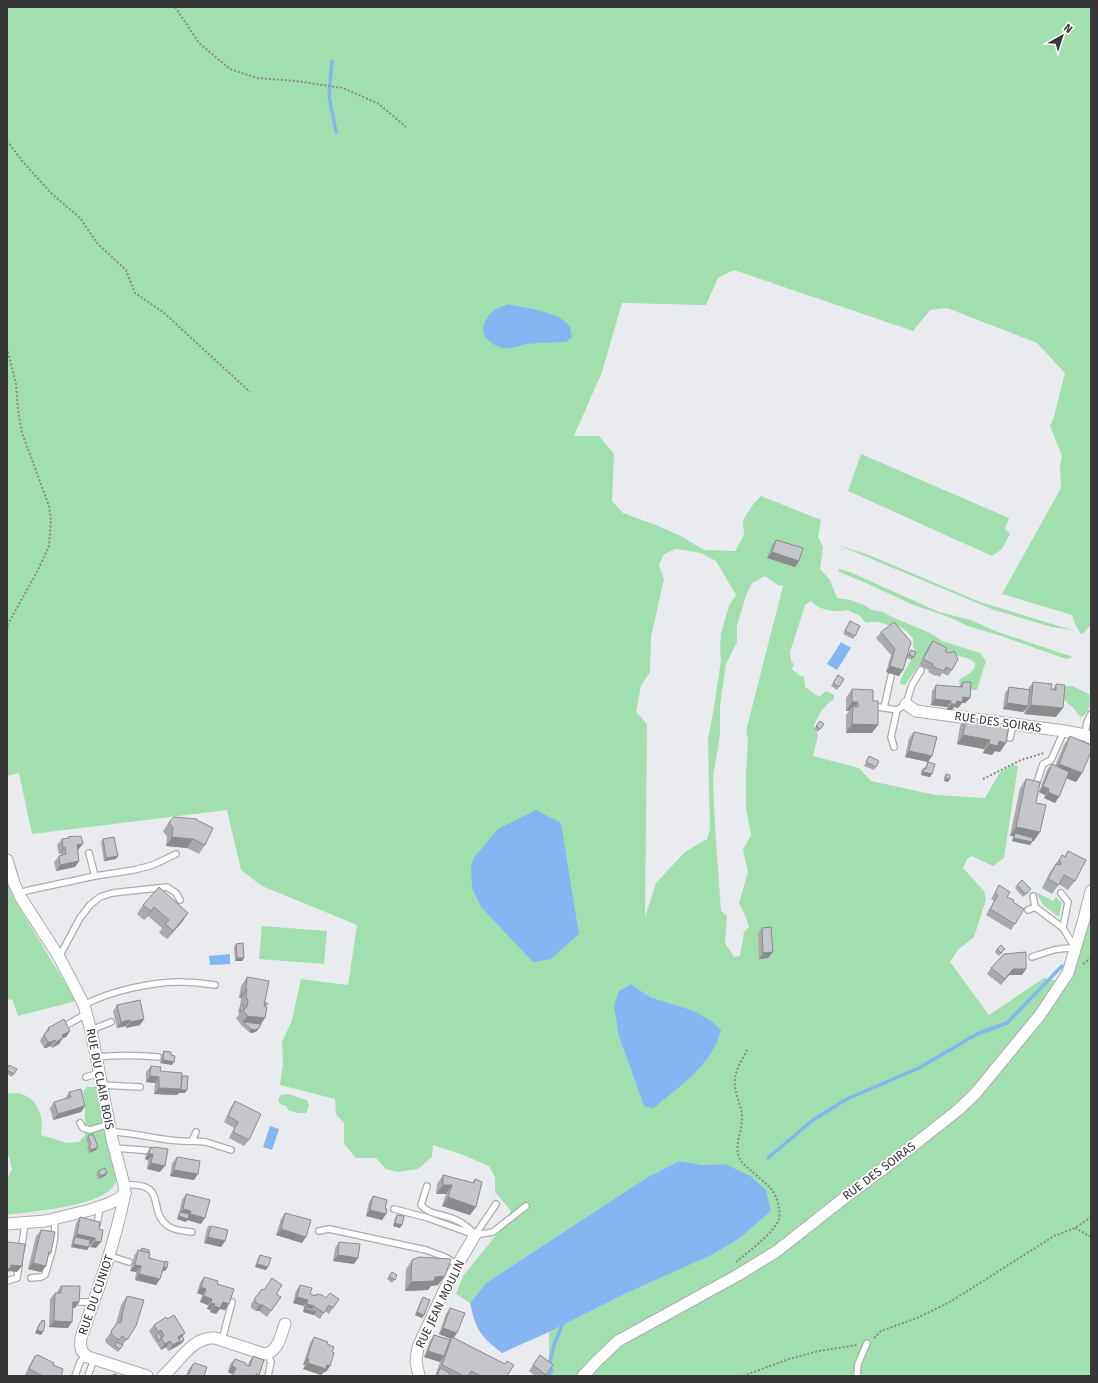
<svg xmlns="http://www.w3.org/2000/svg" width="1098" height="1383" font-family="'Fira Sans',sans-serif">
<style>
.green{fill:#a2dfaf;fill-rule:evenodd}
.water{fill:#85b6f3}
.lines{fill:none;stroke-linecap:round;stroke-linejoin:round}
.stream{stroke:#85b6f3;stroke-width:3.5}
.lane-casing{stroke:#abacae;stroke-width:8}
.street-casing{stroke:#abacae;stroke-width:13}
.path{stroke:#8a8b8d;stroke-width:2;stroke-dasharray:2 2;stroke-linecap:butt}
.lane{stroke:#fff;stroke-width:5.5}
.street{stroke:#fff;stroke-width:11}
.wall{fill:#a9aaad}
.shaded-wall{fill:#8a8b8d}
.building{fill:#c5c6c9;stroke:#8a8b8d}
.labels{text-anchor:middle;stroke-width:3.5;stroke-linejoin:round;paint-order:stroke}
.street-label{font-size:12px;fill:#373738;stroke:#fff}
</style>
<rect width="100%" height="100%" fill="#eaebee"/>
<!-- green -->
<g class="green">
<path d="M7,7H1091V624L1086,631L1081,634L1075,624L1072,615L1002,594L1061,488L1060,466L1062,456L1050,426L1054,417L1065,373L1037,343L947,308L930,310L913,331L734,270L718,278L706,305L622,303L602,372L574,436H599L614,454L612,501L623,513L656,525L681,536L704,550L735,551L744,535L743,520L754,503L761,496L821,520L818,537L823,547L820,569L830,580L837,598L851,600L864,605L872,610L883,612L892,617L930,633L942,641L980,653L986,661L977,690H971L960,686L959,680C965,675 976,672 975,663L970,659L943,652L931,644L918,667L905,685L900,684C900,678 912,658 916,653L913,646V638C909,634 904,628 898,626C895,626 893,627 891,626C881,623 876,620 866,623L860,616L847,610C836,613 818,610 811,601L805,605L790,652L791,660L794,665L792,669L800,676H804L805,687L819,697L826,691L834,695V699C824,705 818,715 814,726L818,735L813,756L859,768L871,781L936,795L985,798L1000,772L1012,765L1018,766L1004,858L993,866L972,856L967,859L963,868L984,891L986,900L974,937L958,950L950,962L989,1015L1044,978L1059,981L1091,919V1376H549V1332L629,1292L714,1254L740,1238L771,1211L725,1164L703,1165L679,1161L646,1178L486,1283L470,1303L456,1294L463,1276L497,1234L511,1211L495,1192V1177L489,1166L461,1154L433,1145L432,1157L418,1169L398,1172L386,1169L376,1158H356L344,1144V1123L336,1114L335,1099L280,1085L283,1064L282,1042L292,1020L301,979L348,985L357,925L262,886L241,870L227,810L32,834L19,773L7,776ZM509,304L551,315L529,344L505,348L489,341ZM676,549L701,553L716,561L736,595L729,606L721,633L720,649L721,661L713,713L708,739L710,829L707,839L685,852L656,883L645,917L647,724L636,712L641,686L650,672L651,637L664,579L659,565L664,554ZM765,576L778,585L783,586L746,731L748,739L746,773V808L751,835L743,850L748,872L739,903L745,915L749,927L744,932L740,956L734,957L725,943L727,916L721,911L715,827L713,777L720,736V705L726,664L737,642V625L746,596L752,583ZM631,984L650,997L677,1006L644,1106L619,1037Z"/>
<path d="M861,454L1009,518L1005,528L1010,534L1002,549L992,556L848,491Z"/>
<path d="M838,545L869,555L980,602L1072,630L1052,627L994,610Z"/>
<path d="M839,569L850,572L939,612L971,620L995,631L1073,657L1066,659L1001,636L968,626L951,618L911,604L866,583L839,572Z"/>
<path d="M1066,686H1072L1089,694C1091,703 1090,711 1082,717L1078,715C1073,703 1063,705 1061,691Z"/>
<path d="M7,881L14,899L76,1001L18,1016L12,999L7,1000Z"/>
<path d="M1036,892L1053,901L1056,897L1062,903L1059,917L1043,905Z"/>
<path d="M262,926L327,931L324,964L259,959Z"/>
<path d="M87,1087H95L100,1092L105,1122V1132L117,1180C116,1182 114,1186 112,1188C95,1207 33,1211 7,1215V1180L12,1169L9,1157L7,1155V1094C32,1088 46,1113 41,1135L67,1143L79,1142L85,1135V1103L83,1092Z"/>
<path d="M288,1094L307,1100L309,1106L306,1113H299L289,1111L286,1106L280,1104L278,1100L281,1095Z"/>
</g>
<!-- water -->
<g class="water">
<path d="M509,304C524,308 562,312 570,327C571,330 571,334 572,337L566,342C553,343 541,342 528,344C521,345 511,349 504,348C493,346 480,337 484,325C489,311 495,309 509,304Z"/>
<path d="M841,642L851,648L837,670L827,664Z"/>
<path d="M536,810L561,823L579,934L551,959L533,962L481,907L472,888L471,867L473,859L498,829Z"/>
<path d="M230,954V964L210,965L209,956Z"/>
<path d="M631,984L650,997L694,1011L713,1022L721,1030C713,1064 680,1086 654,1108H652L644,1106L619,1037L614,1005L619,991Z"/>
<path d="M270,1126L279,1129L272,1150L263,1147Z"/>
<path d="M679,1161L703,1165L725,1164L750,1176L766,1190L771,1211L740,1238L714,1254L629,1292L549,1332L502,1353C480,1336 476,1330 470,1303L486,1283L646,1178Z"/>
</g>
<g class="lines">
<!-- stream -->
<g class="stream">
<path d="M332,61L329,96L336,132"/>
<path d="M768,1158L813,1120L847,1099L919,1068L977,1034L1007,1023L1062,966"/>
<path d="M548,1376L552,1371L549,1366L554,1345L563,1323"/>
</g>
<defs>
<g id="lane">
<path d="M872,706L897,710L906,704L912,685L921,670"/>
<path d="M884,708L891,676"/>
<path d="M1085,735L1087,722L1091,714"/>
<path d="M1010,738L1013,724"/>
<path d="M894,747L891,737L897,710"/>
<path d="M1035,788L1043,764L1051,760L1064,731"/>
<path d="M89,853L95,876"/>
<path d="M19,893L30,890L95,876L134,870L153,865L176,854"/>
<path d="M1061,893L1068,902L1063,928"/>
<path d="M1033,896L1035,907"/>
<path d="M1028,910L1035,907L1063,928L1075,948"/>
<path d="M59,957L80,918L90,905L100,897L112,893L167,887L176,893L180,900"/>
<path d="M1032,957C1047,952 1059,947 1075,948"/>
<path d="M84,1005C110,991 154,981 184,982C194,982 205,984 215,985"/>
<path d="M65,1026L86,1014"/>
<path d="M91,1030L111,1022"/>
<path d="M97,1057C117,1055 137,1055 158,1057"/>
<path d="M86,1077L100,1073"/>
<path d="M102,1085L140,1087"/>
<path d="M80,1123L83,1128L90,1130L109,1124"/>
<path d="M111,1132C139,1132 164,1143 192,1141L196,1132"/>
<path d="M192,1141L206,1142L231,1150"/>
<path d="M115,1148L154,1151"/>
<path d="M124,1185C170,1182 146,1211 168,1226C174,1231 185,1231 192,1232"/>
<path d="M427,1186L421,1205C429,1215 444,1214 456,1220C463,1223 468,1227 474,1233"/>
<path d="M394,1209L428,1218L475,1235L493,1232L526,1206"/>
<path d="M97,1224L100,1208"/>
<path d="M319,1231L329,1229L426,1250L445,1257L458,1265"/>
<path d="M475,1235L496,1204"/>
<path d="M21,1251L25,1223"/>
<path d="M110,1256L129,1262"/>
<path d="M31,1278L41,1277L45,1275C51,1254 57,1241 54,1219"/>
<path d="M7,1281L17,1278L19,1265"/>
<path d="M78,1302H94"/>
<path d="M222,1340L232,1302"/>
<path d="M268,1354L271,1362L268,1376"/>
<path d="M75,1376L80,1362L86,1356"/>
<path d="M88,1376L94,1359"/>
<path d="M857,1376L858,1364L867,1343"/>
</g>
<g id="street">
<path d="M906,704L916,711L1064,731L1085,735L1091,738"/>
<path d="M7,860L14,883L21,898L59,957L84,1005L92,1035L112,1139L123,1181L125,1193L118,1199L108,1204L90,1210L45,1221L7,1224"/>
<path d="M125,1193C115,1243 98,1290 81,1338C80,1346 80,1352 88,1357L147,1376"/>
<path d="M163,1376C179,1363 192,1336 215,1338L264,1354C278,1353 281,1335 285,1324"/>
<path d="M419,1376L416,1361L418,1347L451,1276L475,1235"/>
<path d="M583,1376L596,1362L618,1341L738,1275L777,1251L848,1195L896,1159L958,1110L975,1094L1040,1015L1068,973L1084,919L1091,891"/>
</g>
</defs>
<!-- lane casing -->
<use href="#lane" class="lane-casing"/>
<!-- street casing -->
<use href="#street" class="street-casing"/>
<!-- path -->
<g class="path">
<path d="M175,7L199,43L230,69L257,78L296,81L343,88L379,104L406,127"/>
<path d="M7,141L23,162L51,193L80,218L97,243L126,270L135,293L163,312L250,392"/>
<path d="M7,348L16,384L18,410L22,433L49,506L51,520L49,546L38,570L8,624L7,630"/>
<path d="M983,779L1021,760L1044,753"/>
<path d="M1083,964L1091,958"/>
<path d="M1075,1228L1091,1237"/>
<path d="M736,1262C748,1252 774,1233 779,1219C781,1211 777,1196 772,1190C765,1181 747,1169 741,1161C732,1146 743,1132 742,1116C741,1103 733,1091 735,1078C736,1069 743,1058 747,1050"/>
<path d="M874,1338L881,1331L917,1318L950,1302L1054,1236L1075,1228L1091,1217"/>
<path d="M743,1376L789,1359L819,1351L857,1345"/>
</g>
<!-- lane -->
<use href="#lane" class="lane"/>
<!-- street -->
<use href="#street" class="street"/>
</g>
<!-- wall -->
<g class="wall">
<path d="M776,540L799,561L795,567L767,558L772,545Z"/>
<path d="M850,621L855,636L853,639L843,634L848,624Z"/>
<path d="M881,632L907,656L911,650L914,657L912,660L907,658L899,676L886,672L891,655L876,638Z"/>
<path d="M933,641L945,651L952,670L948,676L942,673L940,677L936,675L935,676L928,672L929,670L919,665L928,647Z"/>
<path d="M838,675L844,679L837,690L831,686Z"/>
<path d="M963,682L970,698L965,703H962L958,708L954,707L952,710H947V707L931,705L932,691L936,685L959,687Z"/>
<path d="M1033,682L1053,689L1056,684V717L1024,714L1025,710L1023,712L1003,709L1005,693L1009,687L1028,689Z"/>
<path d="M852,689L873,701L872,733H846V715L849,711H846V698Z"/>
<path d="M967,717L1009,725L1000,752L995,751L992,755L983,753L984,749L957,744L960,726Z"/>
<path d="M820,721L824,724L818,732L814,729Z"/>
<path d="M914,732L928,762L905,757L909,738Z"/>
<path d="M1070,736L1082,773L1076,782L1066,778L1055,803L1044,798L1045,795L1039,792L1047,770L1052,764L1055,766L1064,745Z"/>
<path d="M869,756L876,767L874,770L864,766Z"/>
<path d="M928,762L932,774L930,777L921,775V771L924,768H925L926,765Z"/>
<path d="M946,774L948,782L944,781V777Z"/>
<path d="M1026,779L1036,803L1034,841H1032L1030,845L1012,841L1013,836H1010L1020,788Z"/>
<path d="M197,820L205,845L199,854L187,848L166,846L167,837L163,831L169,822Z"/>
<path d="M68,837L78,850L79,861L75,867L56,871L54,862L59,856L61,855V853L59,854L57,845L62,839L68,838Z"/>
<path d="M103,839L116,859L104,861L101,842Z"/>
<path d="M1068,851L1075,881L1068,890L1059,884L1052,894L1042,888L1050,872L1062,855L1064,857Z"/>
<path d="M999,885L1007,897L1015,924L1011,930L986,915L994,901L991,899Z"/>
<path d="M1017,885L1029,892L1023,897L1015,888Z"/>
<path d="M143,905L188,913L182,922L167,939L159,933L162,928L148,916L144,920L137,914Z"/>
<path d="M762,928L773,952L768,958L759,959L758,934Z"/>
<path d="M236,944L244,958L242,961H235L234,947Z"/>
<path d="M997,949L1003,952L999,956L995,952Z"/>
<path d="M991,968L1026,969L1022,975H1009L1001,985L987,974Z"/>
<path d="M247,977L265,1002L266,1006L265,1018L257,1031L253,1033L249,1032L241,1025L236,1018L239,1015L238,1010L240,1007V1006L241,998H239L241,986Z"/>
<path d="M117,1005L144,1019L140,1025L126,1028V1026L117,1028L113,1011Z"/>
<path d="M48,1028L70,1031L66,1037L63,1038L59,1044L52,1048L50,1046L46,1048H44L40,1041L41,1039Z"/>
<path d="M164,1051L171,1055L172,1065L160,1063L162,1054Z"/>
<path d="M9,1065L14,1074L12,1077L7,1074V1068Z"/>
<path d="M151,1066L160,1071L182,1076L185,1093H179L177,1095L154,1094L155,1083L146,1082V1072Z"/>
<path d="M69,1092L85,1106L81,1112L53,1120L50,1108L54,1102L65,1099Z"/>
<path d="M235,1101L249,1140L244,1146L229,1138L234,1128L224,1122L231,1107Z"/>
<path d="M88,1136L96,1150L89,1153L87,1148L89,1146L86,1139Z"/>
<path d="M154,1147L160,1172L147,1169L148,1160L145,1159L146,1154L150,1148H153Z"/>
<path d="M177,1157L194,1180L170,1176L172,1163Z"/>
<path d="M98,1171L107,1173L105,1176L98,1179L96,1174Z"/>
<path d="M443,1175L472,1183L475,1179L470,1215L442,1206L446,1194H436L437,1184Z"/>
<path d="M186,1194L201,1224L187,1220L186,1222L177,1219L178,1215L179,1213L182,1200Z"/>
<path d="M373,1196L385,1209L386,1214L382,1220L366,1216L369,1202Z"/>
<path d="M285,1213L302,1243L276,1235L281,1219Z"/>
<path d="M397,1215L400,1228L393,1226L395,1218Z"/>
<path d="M80,1217L100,1222L96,1248L90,1247L91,1244L90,1243L89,1247L87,1250L71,1247L76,1223Z"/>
<path d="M209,1225L225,1241L221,1247L204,1243L207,1228Z"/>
<path d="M41,1230L51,1253L48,1257L46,1266L41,1272L28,1269L36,1236Z"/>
<path d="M339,1242L354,1264L333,1261L335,1248Z"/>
<path d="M142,1248L149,1253V1258L167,1268L165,1271H163L160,1279L156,1285L135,1280L136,1272L130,1271L134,1256L138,1250H140Z"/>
<path d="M260,1255L266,1270L255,1267L258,1258Z"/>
<path d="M412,1260L445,1276L438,1285L431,1286L428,1290L405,1291L406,1269Z"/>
<path d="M392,1272L397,1275L392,1283L387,1279Z"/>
<path d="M204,1277L217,1284L229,1304L225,1310L220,1309L216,1314L210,1312V1310L207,1309L208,1305L200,1302L202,1295L197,1293L200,1283Z"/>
<path d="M300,1285L310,1294L315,1295L317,1294L326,1298L339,1299L329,1314L325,1311L320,1319L314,1315L303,1312L304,1306L293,1303L296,1291Z"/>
<path d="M61,1286L75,1308H73L68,1328L49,1327L50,1299L55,1293H57V1292Z"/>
<path d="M262,1289L264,1290L277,1293V1295L281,1297L267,1317L259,1311H256L251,1308V1304Z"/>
<path d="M127,1296L136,1326L118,1352L106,1343L105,1340L115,1327L121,1305Z"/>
<path d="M423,1297L424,1315L422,1318L415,1315L421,1300Z"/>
<path d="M450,1308L454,1338L505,1364L507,1361V1376H435L440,1362L424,1357L430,1341L434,1335L450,1340L451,1339L439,1334L446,1314Z"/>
<path d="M167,1319L185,1333L182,1337L184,1340L182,1343L168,1351L166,1347L161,1350L149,1331L154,1325Z"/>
<path d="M42,1320L41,1335L35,1333L38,1326Z"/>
<path d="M314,1337L327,1344L332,1352L330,1366L326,1372H324L321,1375L303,1369L305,1365H303L310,1343Z"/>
<path d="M540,1355L553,1365L545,1376H535L529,1371Z"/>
<path d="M35,1356L53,1365L61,1376H27L25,1375L31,1362Z"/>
<path d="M253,1356L258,1376H231L232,1374L228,1372L230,1364L235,1359L248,1366L249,1362Z"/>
<path d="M193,1364L204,1376H186L188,1370Z"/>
</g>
<!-- shaded-wall -->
<g class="shaded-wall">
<path d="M772,552L799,561L795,567L767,558Z"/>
<path d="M890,666L903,670L899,676L886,672Z"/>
<path d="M963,697L970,698L965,703H962L958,708L954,707L952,710H947L951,704L957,701Z"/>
<path d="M935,699L951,701L947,707L931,705Z"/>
<path d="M852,702H858L852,710L853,706L849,711H846Z"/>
<path d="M1007,703L1028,706L1023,712L1003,709Z"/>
<path d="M1031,705L1063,708L1056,717L1024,714Z"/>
<path d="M852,724L878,725L872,733H846Z"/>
<path d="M963,735L990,740L984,749L957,744Z"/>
<path d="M999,741L1006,743L1000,752L995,751L992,755L983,753L989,744Z"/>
<path d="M909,751L932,756L928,762L905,757Z"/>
<path d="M1059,764L1082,773L1076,782L1052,773Z"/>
<path d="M923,772L932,774L930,777L921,775Z"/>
<path d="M946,778L950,779L948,782L944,781Z"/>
<path d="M1043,786L1049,789L1045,795L1039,792Z"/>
<path d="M1048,792L1059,797L1055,803L1044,798Z"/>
<path d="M1016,827L1040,832L1034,841L1014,837L1015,833L1013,836H1010Z"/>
<path d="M172,837L193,839L187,848L166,846Z"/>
<path d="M1014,838L1032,842L1030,845L1012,841Z"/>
<path d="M83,844L78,850L72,851L77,845Z"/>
<path d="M65,847L61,853L59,854L63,848Z"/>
<path d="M118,856L116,859L104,861L106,858Z"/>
<path d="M79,861L75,867L56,871L60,865Z"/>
<path d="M154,907L148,916L144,920L151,911Z"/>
<path d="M188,913L182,922L167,939L173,931Z"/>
<path d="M773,952L768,958L759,959L763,953Z"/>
<path d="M237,958H244L242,961H235Z"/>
<path d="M1013,969H1026L1022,975H1009L1001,985Z"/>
<path d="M246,989H247L241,998H239Z"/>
<path d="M247,1016L265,1018L258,1027L243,1022L241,1025Z"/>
<path d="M144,1019L140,1025L126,1028L130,1022Z"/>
<path d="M130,1020L126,1026L117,1028L121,1022Z"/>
<path d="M259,1028L257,1031L253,1033L249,1032L251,1029Z"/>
<path d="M70,1031L66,1037L63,1038L59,1044L52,1048L62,1035Z"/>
<path d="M55,1040L50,1046L46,1048H44L48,1042Z"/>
<path d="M163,1060L174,1062L172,1065L160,1063Z"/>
<path d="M150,1076L159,1077L155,1083L146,1082Z"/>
<path d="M159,1088L181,1089L187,1090L185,1093H179L177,1095L154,1094Z"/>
<path d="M85,1106L81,1112L53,1120L58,1114Z"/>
<path d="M98,1147L96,1150L89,1153L91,1150Z"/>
<path d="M149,1154H153L148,1160L145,1159Z"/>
<path d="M151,1163L165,1166L160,1172L147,1169Z"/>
<path d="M174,1170L198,1174L194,1180L170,1176Z"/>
<path d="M107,1173L105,1176L98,1179L101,1176Z"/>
<path d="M443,1185H452L446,1194H436Z"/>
<path d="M448,1197L476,1207L470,1215L442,1206Z"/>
<path d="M183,1209L191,1211L187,1217L179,1215Z"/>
<path d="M370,1210L386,1214L382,1220L366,1216Z"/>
<path d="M190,1214L205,1218L201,1224L187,1220L186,1222L177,1219L179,1216L187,1218Z"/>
<path d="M395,1223L402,1225L400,1228L393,1226Z"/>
<path d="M281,1229L306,1237L302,1243L276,1235Z"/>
<path d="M77,1234L95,1238L91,1244L74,1240L75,1237Z"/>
<path d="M208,1237L225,1241L221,1247L204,1243Z"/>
<path d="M95,1241L101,1242L96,1248L90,1247Z"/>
<path d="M73,1244L89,1247L87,1250L71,1247Z"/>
<path d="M338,1255L358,1258L354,1264L333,1261Z"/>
<path d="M33,1263L46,1266L41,1272L28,1269Z"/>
<path d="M257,1264L268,1267L266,1270L255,1267Z"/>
<path d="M11,1265L22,1266L17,1272L9,1271L7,1273V1268Z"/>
<path d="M135,1265L141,1266L136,1272L130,1271Z"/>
<path d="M164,1267L167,1268L165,1271L162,1270Z"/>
<path d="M139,1274L160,1279L156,1285L135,1280Z"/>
<path d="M445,1276L438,1285L431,1286L428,1290L405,1291L411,1282L435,1277Z"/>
<path d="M201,1287L206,1289L202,1295L197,1293Z"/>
<path d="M204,1296L212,1299L208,1305L200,1302Z"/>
<path d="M297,1297L308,1300L304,1306L293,1303Z"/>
<path d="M73,1302H79L75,1308H69Z"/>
<path d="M223,1302L229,1304L225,1310L220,1309L216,1314L210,1312L214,1306Z"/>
<path d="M211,1303L215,1304L210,1310L207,1309Z"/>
<path d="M307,1304L314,1306L310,1311L316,1312L314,1315L303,1312Z"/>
<path d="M260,1305H263L259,1311H256Z"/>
<path d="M417,1312L424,1315L422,1318L415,1315Z"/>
<path d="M54,1321L72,1322L68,1328L49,1327Z"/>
<path d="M443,1328L457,1333L453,1339L452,1337L451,1339L439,1334Z"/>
<path d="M37,1330L43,1332L41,1335L35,1333Z"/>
<path d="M185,1333L180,1339L177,1341L178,1337Z"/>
<path d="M184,1340L182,1343L176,1347L178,1344Z"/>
<path d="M170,1341L166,1347L161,1350L165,1344Z"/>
<path d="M180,1341L176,1347L168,1351L173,1345Z"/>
<path d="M428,1351L444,1356L440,1362L424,1357Z"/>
<path d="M307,1359H309L305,1365H303Z"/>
<path d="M308,1363L327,1365L330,1366L326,1372H324L321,1375L303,1369Z"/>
<path d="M232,1366L236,1368L232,1374L228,1372Z"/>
</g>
<!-- building -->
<g class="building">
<path d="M776,540L803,548L799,561L772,552Z"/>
<path d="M850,621L860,626L855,636L845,631Z"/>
<path d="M894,622L911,642L903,670L890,666L895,649L881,632Z"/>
<path d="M933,641L947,648L945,651L949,653L954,651L958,659L952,670L946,667L944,671L940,669V670L932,666L933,664L923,659Z"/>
<path d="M911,650L916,652L914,657L909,655Z"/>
<path d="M838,675L844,679L839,687L833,683Z"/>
<path d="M963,682H971L970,698L963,697L962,702L957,701L956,704H951V701L935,699L936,685L962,687Z"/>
<path d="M1033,682L1052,684L1051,689L1056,690V684L1065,685L1063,708L1031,705Z"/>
<path d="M1009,687L1030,690L1028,706L1007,703Z"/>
<path d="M852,689L873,690V701H878V725L852,724L853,706L858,707V702H852Z"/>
<path d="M967,717L1009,725L1006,743L999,741L998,746L989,744L990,740L963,735Z"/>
<path d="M820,721L824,724L820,729L816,726Z"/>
<path d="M914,732L937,737L932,756L909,751Z"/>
<path d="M1070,736L1091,745V752L1082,773L1059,764Z"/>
<path d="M869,756L879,761L876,767L866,762Z"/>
<path d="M928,762L935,764L932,774L923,772L924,768L926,769Z"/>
<path d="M1052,764L1069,772L1059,797L1048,792L1049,789L1043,786Z"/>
<path d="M946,774L950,775V779L946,778Z"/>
<path d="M1026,779L1040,782L1036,803L1046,805L1040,832L1016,827Z"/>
<path d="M174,817L197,819V820L213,828L205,845L193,839L172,837L173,828L169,822Z"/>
<path d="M1015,833L1033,838L1032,842L1014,838Z"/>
<path d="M76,836V837L81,836L83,844L77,845L79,861L60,865L59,856L66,854L65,847L63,848L62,839L69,838L68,837Z"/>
<path d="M114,837L118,856L106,858L103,839Z"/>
<path d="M1068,851L1086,860L1075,881L1064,875L1059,885L1048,879L1056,864L1060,865L1061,862L1059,861L1062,855L1065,857Z"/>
<path d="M1022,880L1031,889L1025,894L1017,885Z"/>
<path d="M999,885L1010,892L1007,897L1014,900L1013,902L1024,909L1015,924L990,909L998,895L995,893Z"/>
<path d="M159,887L188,913L173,931L165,924L169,920L154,907L151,911L143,905Z"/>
<path d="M771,927L773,952L763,953L762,928Z"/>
<path d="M243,943L244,958H237L236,944Z"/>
<path d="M1001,945L1005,949L1001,953L997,949Z"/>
<path d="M1026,952V969H1013L1005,979L991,968L1004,954Z"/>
<path d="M247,977L269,981L264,1006L267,1007L265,1018L247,1016L243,1010L247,1007L248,1000L246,997L247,989H246Z"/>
<path d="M140,1000L144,1019L130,1022V1020L121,1022L117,1005Z"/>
<path d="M265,1002L268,1004L264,1006Z"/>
<path d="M243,1004V1010L241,1012L240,1007Z"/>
<path d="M64,1019L70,1031L62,1035L63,1038L56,1042L55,1040L51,1042H48L44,1035L45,1033L49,1030L48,1028Z"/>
<path d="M243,1022L261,1024L259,1028L255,1030L251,1029Z"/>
<path d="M164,1051L171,1052V1055L175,1056L174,1062L163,1060Z"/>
<path d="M9,1065L17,1069L14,1074L7,1070Z"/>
<path d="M151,1066L161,1067L160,1071L182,1073L181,1089L159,1088V1077L150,1076Z"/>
<path d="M182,1076H188L187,1090H181Z"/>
<path d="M81,1089L85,1106L58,1114L54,1102L71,1097L69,1092Z"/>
<path d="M235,1101L261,1114L249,1140L233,1132L238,1122L228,1116Z"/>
<path d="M93,1134L98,1147L91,1150L89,1145L91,1144L88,1136Z"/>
<path d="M154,1147L168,1149L165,1166L151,1163L153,1154H149L150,1148H153Z"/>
<path d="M177,1157L200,1161L198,1174L174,1170Z"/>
<path d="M105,1168L107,1173L101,1176L98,1171Z"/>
<path d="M443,1175L474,1183L475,1179L482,1182L476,1207L448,1197L452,1185H443Z"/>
<path d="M186,1194L210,1200L205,1218L190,1214L191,1211L183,1209Z"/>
<path d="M373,1196L387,1200L385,1209H387L386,1214L370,1210Z"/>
<path d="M180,1212L189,1214L188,1219L179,1216Z"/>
<path d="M285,1213L311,1220L306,1237L281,1229Z"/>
<path d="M397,1215L404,1216L402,1225L395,1223Z"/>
<path d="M80,1217L100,1222L99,1229L103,1230L101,1242L95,1241V1238L77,1234Z"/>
<path d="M211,1226L228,1230L225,1241L208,1237Z"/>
<path d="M41,1230L55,1232L51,1253L49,1252L46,1266L33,1263Z"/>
<path d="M75,1237L90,1240L89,1247L73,1244Z"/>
<path d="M7,1242L25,1244L22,1266L11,1265L10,1269L7,1268Z"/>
<path d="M339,1242L360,1244L358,1258L338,1255Z"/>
<path d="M142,1248L149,1250V1253L141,1251Z"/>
<path d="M138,1250L150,1253L149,1258L165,1262L160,1279L139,1274L141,1266L135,1265Z"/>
<path d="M260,1255L271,1258L268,1267L257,1264Z"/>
<path d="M419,1257L451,1259L445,1276L435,1277L434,1281L411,1282L412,1260Z"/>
<path d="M165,1261L168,1262L167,1268L164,1267Z"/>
<path d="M392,1272L397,1275L395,1280L389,1276Z"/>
<path d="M204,1277L218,1281L217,1284L234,1289L229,1304L223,1302L220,1308L214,1306L215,1304L211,1303L212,1299L204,1296L206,1289L201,1287Z"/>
<path d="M272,1278L282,1285L277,1293V1295L281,1297L271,1311L263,1305H260L255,1302V1298L262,1289L264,1290Z"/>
<path d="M300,1285L312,1288L310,1294L316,1296L317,1294L322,1295L326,1298L330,1293L339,1299L333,1308L329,1305L324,1313L314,1306L307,1304L308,1300L297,1297Z"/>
<path d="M61,1286H80L79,1302H73L72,1322L54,1321L55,1293H61Z"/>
<path d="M127,1296L144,1300L136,1326L127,1340L122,1336L119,1340L112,1335L111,1331L118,1322L120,1323L122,1320V1319H121Z"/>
<path d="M423,1297L430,1300L424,1315L417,1312Z"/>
<path d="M305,1307L312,1309L316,1312L305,1309Z"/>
<path d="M450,1308L465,1313L457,1333L443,1328Z"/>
<path d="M174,1315L185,1333L178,1337L180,1341L173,1345L170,1341L165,1344L161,1338L164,1336L161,1330L158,1332L154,1325L166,1317L167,1319Z"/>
<path d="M42,1320L45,1321L44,1324L45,1325L43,1332L37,1330L40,1323H41Z"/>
<path d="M159,1333L162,1339L161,1338L159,1341L156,1335Z"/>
<path d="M434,1335L450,1340L444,1356L428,1351Z"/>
<path d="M182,1336L184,1340L178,1344L180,1341L179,1338Z"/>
<path d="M314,1337L328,1342L327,1344L334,1347L332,1352L334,1353L330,1366L327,1365L326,1369L308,1363L309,1359H307Z"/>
<path d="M452,1337L505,1364L507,1361L514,1365L507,1376H481L471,1371L468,1376H464L442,1365Z"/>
<path d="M117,1342L123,1345L120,1349L115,1346Z"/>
<path d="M38,1355L54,1363L53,1365L63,1369L61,1376H43L29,1369L35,1356Z"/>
<path d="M540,1355L553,1365L546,1375L533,1365Z"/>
<path d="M253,1356L264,1360L259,1375L256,1374V1376H235L233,1375L236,1368L232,1366L235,1359L246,1363V1365L250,1366Z"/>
<path d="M195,1363L207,1367L204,1376H187L188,1373L189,1374L193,1364Z"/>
<path d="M440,1368L450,1373L449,1376H437Z"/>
<path d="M114,1374L120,1376H111Z"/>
</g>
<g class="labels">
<!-- street labels -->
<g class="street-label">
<text transform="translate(998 722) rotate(8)" y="4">RUE DES SOIRAS</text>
<text transform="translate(100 1079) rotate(79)" y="4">RUE DU CLAIR BOIS</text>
<text transform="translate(879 1171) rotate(-37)" y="4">RUE DES SOIRAS</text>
<text transform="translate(96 1295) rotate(-71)" y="4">RUE DU CUNIOT</text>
<text transform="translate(440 1304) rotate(-64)" y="4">RUE JEAN MOULIN</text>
</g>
</g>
<!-- border -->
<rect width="1098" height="1383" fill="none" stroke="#373738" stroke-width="16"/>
<!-- north arrow -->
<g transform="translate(1062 36) rotate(39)" stroke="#ffffff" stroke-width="3" paint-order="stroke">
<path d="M0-3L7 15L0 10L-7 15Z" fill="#373738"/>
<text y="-6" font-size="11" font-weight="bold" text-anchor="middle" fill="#373738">N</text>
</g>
</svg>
